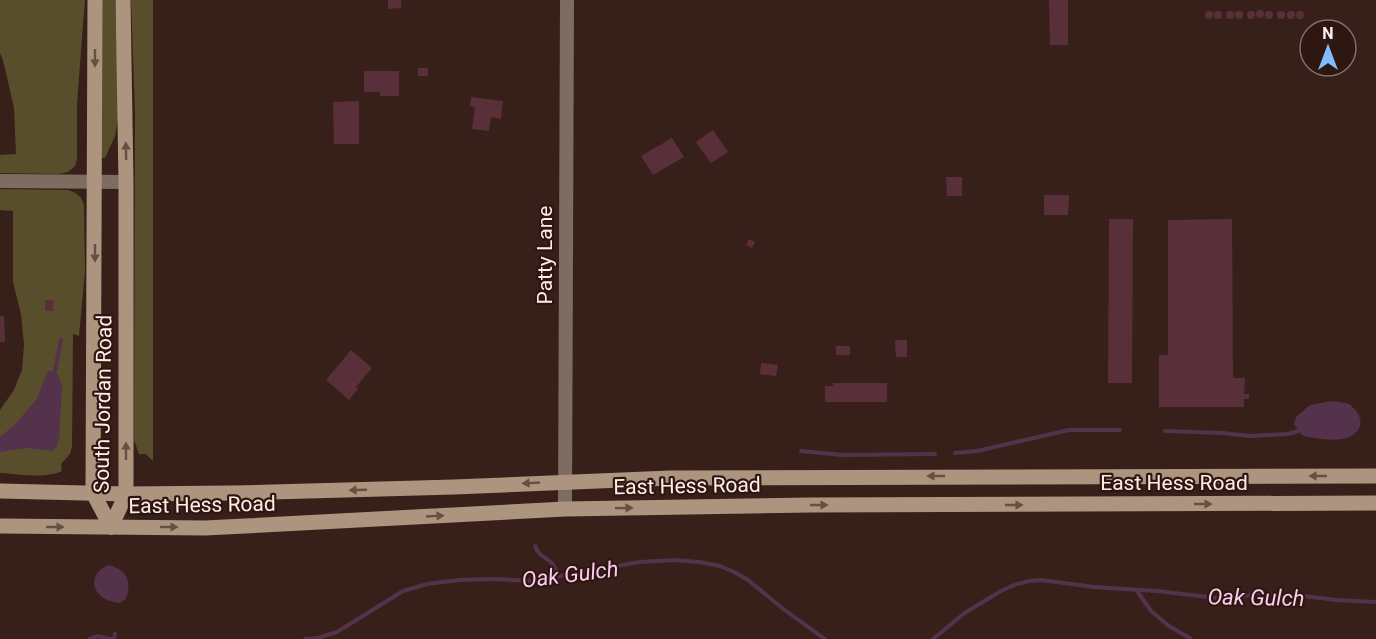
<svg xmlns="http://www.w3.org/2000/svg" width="1376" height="639" font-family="Roboto,sans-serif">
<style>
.green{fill:#594e2b}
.water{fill:#54324c}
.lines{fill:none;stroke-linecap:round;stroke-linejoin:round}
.stream{stroke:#54324c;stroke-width:4}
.building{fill:#592f39}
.minor{stroke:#7d6d60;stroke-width:14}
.secondary{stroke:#ad947f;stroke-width:15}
.oneway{fill:#674f42}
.labels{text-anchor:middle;stroke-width:4.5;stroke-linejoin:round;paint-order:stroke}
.street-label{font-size:21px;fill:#feede8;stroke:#2e1711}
.water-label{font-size:22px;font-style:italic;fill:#feccf0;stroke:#2e1711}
</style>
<rect width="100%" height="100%" fill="#38201a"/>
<!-- green -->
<g class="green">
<path d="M0,0H85L77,103V159L75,166L68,172L59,174L0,173V155L16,154L14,108L3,60L0,53Z"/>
<path d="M102,0H115L119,110L115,136L105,158H101Z"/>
<path d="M131,0H153V461L146,454H139L134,440L135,113Z"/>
<path d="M0,189L67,190C76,192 82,196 84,205L85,271L79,336L73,334L72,446L70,454L61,464L62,471C44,479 19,474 0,473V410L14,390L22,370L24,345L21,314L13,282V211L0,210Z"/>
</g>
<!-- water -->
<g class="water">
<path d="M48,371H52L58,374L62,385L59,440L56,448L52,451L27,448L0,452V437L15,424L36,400Z"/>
<path d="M1331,401C1336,402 1344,402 1349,404C1352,406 1354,409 1356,411C1364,421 1361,432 1349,437C1338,442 1313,439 1302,435L1294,424L1296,417L1310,405Z"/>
<path d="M108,565C127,569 132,582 126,599L120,603C96,602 82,578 108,565Z"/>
</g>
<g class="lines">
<!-- stream -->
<g class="stream">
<path d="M54,376L61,340"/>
<path d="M1165,431L1222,433L1250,436L1288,434L1302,430"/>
<path d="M801,451L843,455L935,454"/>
<path d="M955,453L977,451L1069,430H1120"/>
<path d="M535,546C539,558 548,557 554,566C556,569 557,573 558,576"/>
<path d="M1137,591L1151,611L1169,626L1191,639"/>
<path d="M89,639L97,636L111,639"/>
<path d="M114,639L115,634"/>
<path d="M305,639L318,638L337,632L403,591L427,584L459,580L495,579L532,581L640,562L675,560L699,562L720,566L734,572L748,580L782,608L825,639"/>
<path d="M933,639L966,612L1001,591L1014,585L1029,581L1041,580L1094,587L1157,591L1216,598L1265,594L1296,595L1336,600L1376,602"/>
</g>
</g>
<!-- building -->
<g class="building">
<path d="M388,0H401V8L388,9Z"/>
<path d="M1049,0H1068V45H1050Z"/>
<circle cx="1260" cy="14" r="4"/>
<circle cx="1291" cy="15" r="4"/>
<circle cx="1251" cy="15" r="4"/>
<circle cx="1300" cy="15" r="4"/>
<circle cx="1269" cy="15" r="4"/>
<circle cx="1209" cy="15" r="4"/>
<circle cx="1218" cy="15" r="4"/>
<circle cx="1239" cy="15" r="4"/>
<circle cx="1230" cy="15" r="4"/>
<circle cx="1281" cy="15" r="4"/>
<rect x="418" y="68" width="10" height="8"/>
<path d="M364,71H399V96H380V92H364Z"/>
<path d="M471,97L503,101L501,119L491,117L489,131L472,129L475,107L470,106Z"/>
<path d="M359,101V144H334L333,102Z"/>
<path d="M713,130L728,152L711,163L696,142Z"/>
<path d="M672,138L684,157L653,175L641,156Z"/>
<path d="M946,177H962V196H947Z"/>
<path d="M1044,195H1069L1068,215H1044Z"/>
<path d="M1109,219H1133L1132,383H1108Z"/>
<path d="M1232,219L1233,378H1245L1244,394H1249V399H1244V407H1159V355H1168V220Z"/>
<path d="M749,239L755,242L752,248L746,245Z"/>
<path d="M45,300H54L53,311H45Z"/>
<path d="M0,316H4L5,342H0Z"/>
<path d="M895,340H907V357H896Z"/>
<rect x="836" y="346" width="14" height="9"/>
<path d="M351,350L372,368L356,387L358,389L349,400L326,380Z"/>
<path d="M761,363L778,365L776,376L760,374Z"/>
<path d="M833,383H887V402H825V386H833Z"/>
</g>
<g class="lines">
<!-- minor -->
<g class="minor">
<path d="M0,181L126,182"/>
<path d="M565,509L567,0"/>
</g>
<!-- secondary -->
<g class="secondary">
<path d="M95,0L93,493L111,527"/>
<path d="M0,491L126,494L234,493L454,487L670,478L1376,476"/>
<path d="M0,526L205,528L245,526L565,509L811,505L1376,503"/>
<path d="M111,527L126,494V182L123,0"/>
</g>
</g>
<!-- one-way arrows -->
<defs><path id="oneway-solid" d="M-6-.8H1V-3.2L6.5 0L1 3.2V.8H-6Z" transform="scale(1.5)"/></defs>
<g class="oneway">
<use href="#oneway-solid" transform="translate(95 58) rotate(90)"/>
<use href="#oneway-solid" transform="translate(126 151) rotate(-91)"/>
<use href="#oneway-solid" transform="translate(95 253) rotate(90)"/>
<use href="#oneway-solid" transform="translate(126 451) rotate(-90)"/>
<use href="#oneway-solid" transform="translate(936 476) rotate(180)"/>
<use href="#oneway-solid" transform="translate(1318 476) rotate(180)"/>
<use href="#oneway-solid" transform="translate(531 483) rotate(177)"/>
<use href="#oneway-solid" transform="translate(358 490) rotate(178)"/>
<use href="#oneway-solid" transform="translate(1203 504)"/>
<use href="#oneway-solid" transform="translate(819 505)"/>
<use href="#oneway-solid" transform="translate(1014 505)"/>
<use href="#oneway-solid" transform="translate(624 508) rotate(-1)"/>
<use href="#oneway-solid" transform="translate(435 516) rotate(-3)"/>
<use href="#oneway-solid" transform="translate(55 527)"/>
<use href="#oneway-solid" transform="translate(169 527)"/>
</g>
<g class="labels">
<!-- street labels -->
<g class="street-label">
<text transform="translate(545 255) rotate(-90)" y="7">Patty Lane</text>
<text transform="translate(103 404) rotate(-89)" y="7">South Jordan Road</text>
<text x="1174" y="490">East Hess Road</text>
<text transform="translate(687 486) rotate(-1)" y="7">East Hess Road</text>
<text transform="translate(202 505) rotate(-1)" y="7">East Hess Road</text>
</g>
<!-- water labels -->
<g class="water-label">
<text transform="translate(570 574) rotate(-7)" y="8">Oak Gulch</text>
<text transform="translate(1256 597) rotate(1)" y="8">Oak Gulch</text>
</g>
</g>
<!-- north arrow -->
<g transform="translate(1328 48)"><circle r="28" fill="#2e1711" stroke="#816d67" stroke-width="1.5"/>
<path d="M0-4.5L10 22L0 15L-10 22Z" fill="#80bdfa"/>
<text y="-9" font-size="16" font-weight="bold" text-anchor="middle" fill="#feede8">N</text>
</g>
</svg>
